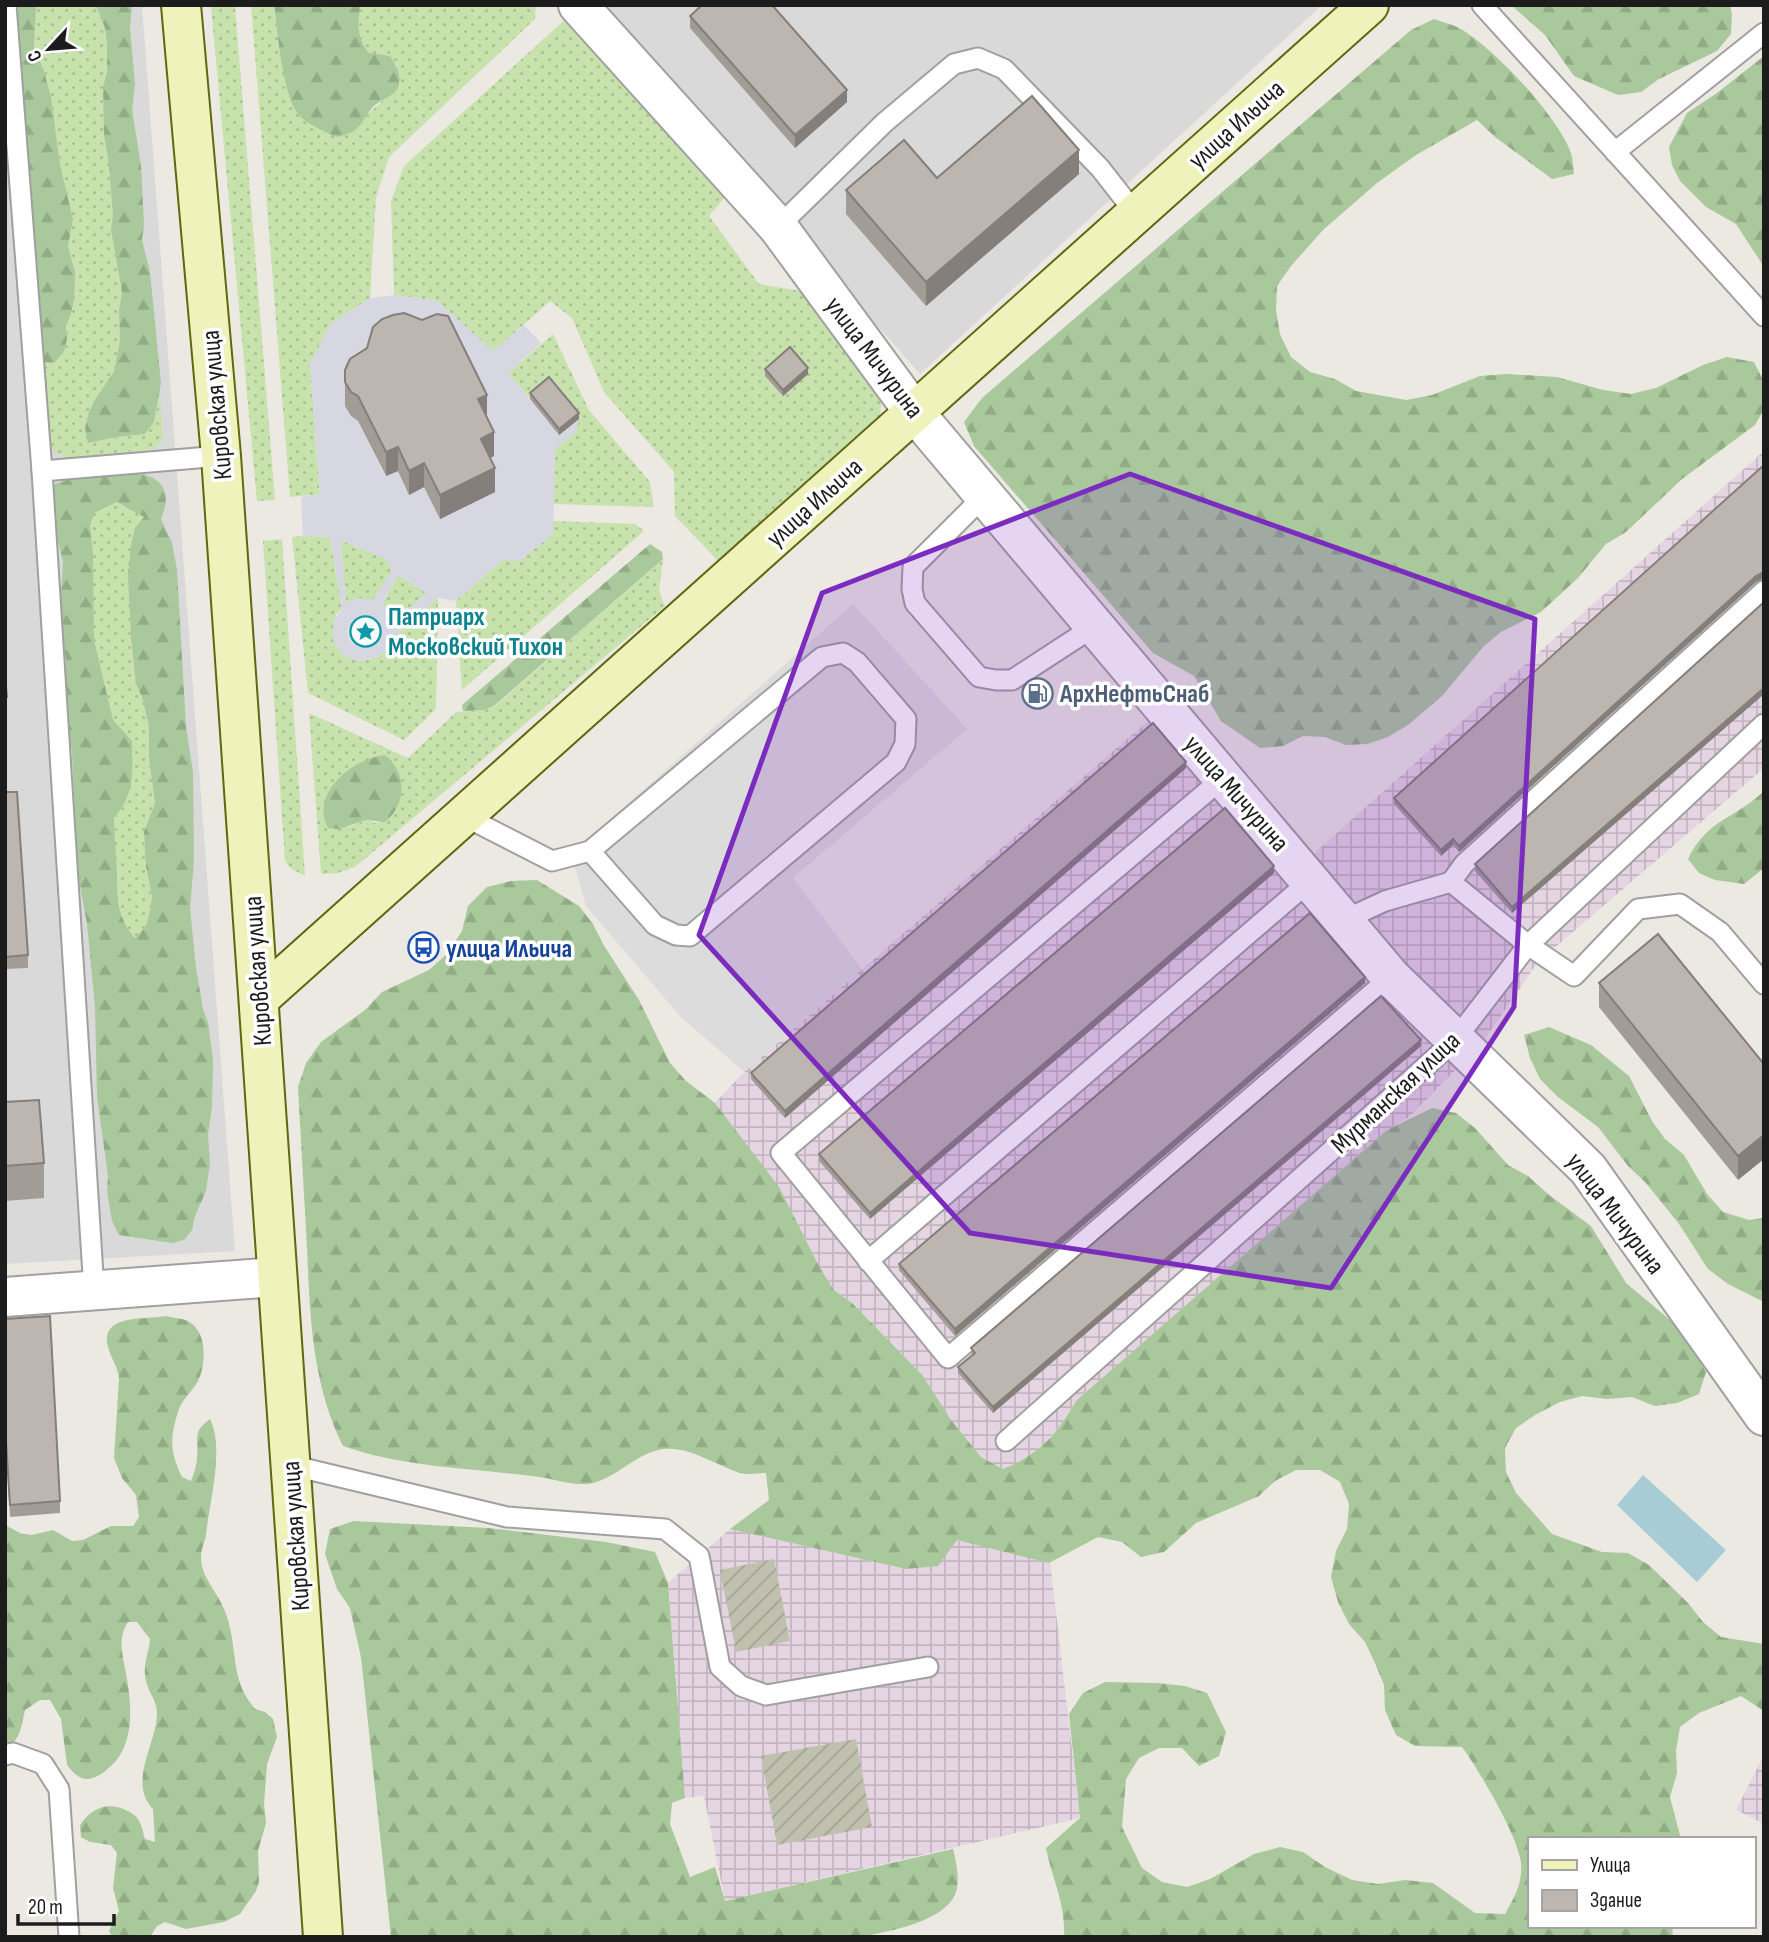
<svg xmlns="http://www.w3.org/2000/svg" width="1769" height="1942" font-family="'Sofia Sans Condensed',sans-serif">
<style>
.residential{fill:#dad9d9}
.industrial{fill:url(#industrial-grid)}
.construction{fill:url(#construction-furrows)}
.grass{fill:url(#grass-dots);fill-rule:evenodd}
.forest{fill:url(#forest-firs);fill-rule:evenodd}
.parking{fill:#dcdcdc}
.plaza{fill:#d7d7e2;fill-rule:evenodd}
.water{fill:#a7ccd6}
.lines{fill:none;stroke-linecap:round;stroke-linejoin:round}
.lane-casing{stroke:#a0a0a0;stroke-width:23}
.street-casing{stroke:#a0a0a0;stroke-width:42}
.secondary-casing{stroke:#5f670f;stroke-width:42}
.lane{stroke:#fff;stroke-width:19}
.street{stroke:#fff;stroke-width:38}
.secondary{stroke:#f0f2bb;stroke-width:38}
.wall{fill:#a29c97}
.shaded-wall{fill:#847f7b}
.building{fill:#bcb5b0;stroke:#847f7b;stroke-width:2}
.marked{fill:#7b2cbf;fill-opacity:0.2;stroke:#7b2cbf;stroke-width:5;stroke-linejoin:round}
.labels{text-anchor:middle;stroke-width:7;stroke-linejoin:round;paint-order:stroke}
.street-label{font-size:26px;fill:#1c1c1c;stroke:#fff}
.culture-label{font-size:26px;font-weight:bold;fill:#0d838f;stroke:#fff;text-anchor:start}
.service-label{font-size:26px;font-weight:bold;fill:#4e5e75;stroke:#fff;text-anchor:start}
.transit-label{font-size:26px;font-weight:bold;fill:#164399;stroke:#fff;text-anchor:start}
</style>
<defs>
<pattern id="industrial-grid" width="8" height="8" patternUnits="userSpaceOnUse" patternTransform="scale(1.75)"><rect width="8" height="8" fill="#e5d5e2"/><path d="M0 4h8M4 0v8" fill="none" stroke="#c4b6c1"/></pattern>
<pattern id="construction-furrows" width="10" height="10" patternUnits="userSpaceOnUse" patternTransform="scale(1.75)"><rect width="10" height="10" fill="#c0c0af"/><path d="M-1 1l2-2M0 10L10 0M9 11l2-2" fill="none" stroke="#a4a496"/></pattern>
<pattern id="grass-dots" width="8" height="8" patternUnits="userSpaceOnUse" patternTransform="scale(1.75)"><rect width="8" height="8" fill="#c8e2ad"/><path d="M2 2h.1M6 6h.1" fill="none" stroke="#abc194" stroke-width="1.8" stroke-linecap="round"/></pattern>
<pattern id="forest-firs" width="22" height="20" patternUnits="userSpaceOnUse" patternTransform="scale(1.75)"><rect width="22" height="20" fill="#a9c89b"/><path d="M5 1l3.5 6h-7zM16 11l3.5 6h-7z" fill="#91ab85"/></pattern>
</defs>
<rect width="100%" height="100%" fill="#ece9e3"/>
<!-- residential -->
<g class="residential">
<path d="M5,5H142L235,1251L5,1264Z"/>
<path d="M593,5H1322L920,374Z"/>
</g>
<!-- industrial -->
<g class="industrial">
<path d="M1764,451V768L1538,962L1482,1043L1409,1117L1387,1130L1077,1400L1062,1423L1046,1442L1026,1460L1003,1469L981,1457L951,1420L923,1376L852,1303L834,1290L820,1268L779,1188L715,1103L744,1072L1172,700L1310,857Z"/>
<path d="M730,1529L906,1569L956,1540L1050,1561L1080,1818L725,1901L704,1796L685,1798L668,1583Z"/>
<path d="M1764,1755V1824L1736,1810Z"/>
</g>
<!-- construction -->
<g class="construction">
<path d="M774,1559L790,1641L736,1652L720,1570Z"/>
<path d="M856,1739L872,1827L777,1845L761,1756Z"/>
</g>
<!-- grass -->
<g class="grass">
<path d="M36,5H96L105,28L107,43V72L103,87L104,135L109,165L113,215L111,230L122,292L119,310L120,341L114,372L96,398L89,412L102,439L145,434L154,422L160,395L163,440L154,449L67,458L54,452L48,440L35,349L67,339L66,326L71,314L74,299L75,273L68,246L73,219L60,165L51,97L44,71L34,47Z"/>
<path d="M251,5H274L284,73L320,128L338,137C359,121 383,103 400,82L396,64C388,60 376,58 369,53C355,43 358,20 361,5H536L535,19L389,157L376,198L370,298L331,324L310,364L320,494L290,497Z"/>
<path d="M235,6L275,500L257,501L211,7Z"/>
<path d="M570,15L729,192L709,216L759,284L801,291L866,368L882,401L880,415L718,561L675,516L674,472L604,392L572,318L550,301L493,352L437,301L394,295L391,201L404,166Z"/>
<path d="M553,334L589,410L650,482L654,507L553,504L555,449L575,432L579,419L549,383L530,399L508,373Z"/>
<path d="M117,502L145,517L128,576L131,638L136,684L142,697L149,726V758L155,803L144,832L146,866L152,896L150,911L146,926L135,938C117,918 117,898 117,872C116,854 114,836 114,817C134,797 132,768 132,741L113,720L94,640L90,526L93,513Z"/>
<path d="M553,521L635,524L644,531L462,690L456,601L502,560L553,534Z"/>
<path d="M303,536L330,537L342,608L336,615L338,648C355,669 382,662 392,638L438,598L436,709L404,740L308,693L292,537Z"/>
<path d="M282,539L305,876L290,868L285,860L263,541Z"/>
<path d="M340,540L387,559L392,571L373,600L346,603Z"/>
<path d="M663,559L659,591L665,606L355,867L338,873L321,874L309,713L408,758L456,712L484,710L495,706ZM402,789L392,816L376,823L366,820L348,827L325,808L326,798Z"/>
<path d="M398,575L427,593L395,622L392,615L382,604Z"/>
</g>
<!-- forest -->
<g class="forest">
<path d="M13,5H36L34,47L44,71L51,97L60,165L73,219L68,246L75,273L74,300L71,314L66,326L67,339L64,352L54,363L40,362Z"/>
<path d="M96,5H132L130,28L135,84L132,110L141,165L144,225L142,240L150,272L161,383L154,422L145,434L116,437L88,443L85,428L89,412L96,398L114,372L120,341L119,310L122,292L111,230L113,215L109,165L104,135L103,87L107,72V43L105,28Z"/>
<path d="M274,5H361C357,24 357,38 369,53L390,56C398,67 405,82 394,93C388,98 381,100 375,105C358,122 366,130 337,137C325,132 309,125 300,116C282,98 278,31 274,5Z"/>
<path d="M1511,5H1730L1732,14L1731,34L1717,51L1659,79L1641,92L1618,95L1574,76L1545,35Z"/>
<path d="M1434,19C1442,22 1451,24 1459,28C1493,47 1558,116 1571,153C1573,159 1573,167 1574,174L1552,179L1495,137L1477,120L1416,155L1377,183L1323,230L1291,266L1277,286L1276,310L1280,334L1291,357L1310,372L1335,379L1356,391L1406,400L1432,395L1480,376L1507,374L1557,377L1603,390L1631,394L1656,388L1703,365L1727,357L1754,362L1764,382V409L1755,425L1682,479L1626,532L1606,544L1578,578L1541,612L1501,632L1484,646L1442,696L1408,725L1388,737L1367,744L1346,745L1325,737L1303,736L1283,746L1260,748L1221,721L1194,676L1153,653L974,446L964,422L982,398L1411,30Z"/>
<path d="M1764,56V267L1736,224L1706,207L1680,181L1672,165L1669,147L1687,113L1717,93Z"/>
<path d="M136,473C164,477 172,493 161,519L172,543L177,570L186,727L193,772L194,861L190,908L196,968L203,1009L208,1022L213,1060L212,1107L208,1134L210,1163L206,1191L195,1216L192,1230L184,1240L172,1243L119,1235L112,1221L107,1192L108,1176L97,1097L95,1007L87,924L78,874L72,752L65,706L66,661L60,611L63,562L52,518L55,505L47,487L75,477ZM117,502L144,517L135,528L131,545L128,576L131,638L136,684L142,697L149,726V758L155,803L144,832L146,866L152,896L150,911L146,926L135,938C117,918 117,898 117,872C116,854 114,836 114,817C136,794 132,770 132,741L113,720L94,640L93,554L90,526L94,513Z"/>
<path d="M650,544L662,552L663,559L494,706L484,710L463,711L462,705Z"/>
<path d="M385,755C407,772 407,804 385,822L366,820L339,829L328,828C309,793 354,758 385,755Z"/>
<path d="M1764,791V868L1744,884L1715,880L1699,873L1688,859C1708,818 1734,820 1764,791Z"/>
<path d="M537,880L579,906L593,924L603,944L639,1000L670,1063L686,1081L715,1103L779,1187L820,1268L834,1290L852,1303L923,1376L951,1420L981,1457L1003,1469C1041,1454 1056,1434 1077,1400L1387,1130L1432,1108L1456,1113L1475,1128L1508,1165L1528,1176L1549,1195L1591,1226L1626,1283L1682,1330L1706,1372L1699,1394L1677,1403L1655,1406L1632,1397L1607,1399L1582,1396L1560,1402L1535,1415L1516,1428L1505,1448L1506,1472L1516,1493L1552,1534L1602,1552L1628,1553L1649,1565L1688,1603L1703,1622L1721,1637L1764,1644V1711L1741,1696L1699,1713L1680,1727L1676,1750L1677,1773L1670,1797L1681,1839H1529V1926H1672L1673,1937H1064C1066,1905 1052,1878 1046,1848L1080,1818L1069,1714L1083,1693L1105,1682L1157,1683L1185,1686L1207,1693L1226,1732L1219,1756L1199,1766L1182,1748H1159L1139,1758L1126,1779L1122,1827L1142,1868L1162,1882L1187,1887L1210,1879L1254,1854L1280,1847L1303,1852L1325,1867L1352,1880L1378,1884L1405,1880L1433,1883L1475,1913L1505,1914C1514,1898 1523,1883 1521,1863C1518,1836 1479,1770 1462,1747L1415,1746L1396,1735L1385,1710L1384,1685L1375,1663L1365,1642L1349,1624L1338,1602L1331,1577L1336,1551L1347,1529L1349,1504L1340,1482L1320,1470H1296L1275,1481L1259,1496L1196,1523L1164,1552L1141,1557L1122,1542L1098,1537L1049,1563L957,1540L938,1566L906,1569L730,1529L769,1500L766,1473C758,1473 748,1475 740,1473C718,1466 697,1451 674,1449C640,1445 618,1481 586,1484C569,1485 555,1479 539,1477C474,1468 405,1468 343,1446C312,1384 310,1316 307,1248C304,1194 301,1141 298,1087L306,1063L321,1042L365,1010L382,992L429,970L448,953L462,931L468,906L487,887L511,881Z"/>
<path d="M1549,1027L1591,1045L1629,1076L1652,1121L1665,1139L1684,1155L1707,1194L1723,1212L1749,1220L1764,1218V1302L1728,1284L1708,1269L1679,1224L1646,1183L1628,1166L1598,1127L1558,1097L1540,1079L1530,1058L1524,1035Z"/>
<path d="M166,1316C173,1318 182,1318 188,1321C208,1332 206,1364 198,1381C193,1391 183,1398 179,1409C170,1436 169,1451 182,1477L191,1481C194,1473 197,1465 197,1457C199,1438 192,1432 210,1419C225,1449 209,1503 206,1535C205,1542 201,1549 201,1556C200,1576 217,1591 224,1609C235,1633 232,1661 241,1686C244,1695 250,1702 255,1709L265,1712L273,1719L277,1737L267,1764L264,1804L266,1823L258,1851L259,1882L256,1891L240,1914L224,1922L186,1929L165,1922L157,1926L150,1937H112L109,1931L119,1911L113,1888L117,1853L111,1845L90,1842L81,1837L80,1825C92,1807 109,1801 128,1811C133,1814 138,1817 140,1823C143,1828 143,1834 145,1839L155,1842L153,1809C128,1783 155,1746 157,1716C158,1701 149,1694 146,1681C142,1666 149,1653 150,1639L137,1622H128C116,1640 124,1659 127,1679C132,1708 134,1745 111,1766C106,1770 100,1776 93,1778C82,1782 74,1774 67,1765L61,1719L50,1700H40L25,1710C22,1725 20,1742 5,1749V1525L22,1534L32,1535L53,1530L72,1541L83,1540L111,1526H133L139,1517L136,1495L122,1478L114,1458L119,1379C118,1366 111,1359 108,1347C99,1313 148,1320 166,1316Z"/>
<path d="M354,1521L488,1528L606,1542L655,1552L668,1583L685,1798L672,1803L670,1824L690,1877L715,1867L725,1901L953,1849C956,1862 960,1878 956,1892C946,1922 886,1932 860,1937H391L361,1657L350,1608L337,1589L325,1554L330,1529Z"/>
</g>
<!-- parking -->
<path class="parking" d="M853,604L967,729L793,878L862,969L744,1072L680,1016L586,906L571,854Z"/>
<!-- plaza -->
<path class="plaza" d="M394,295L437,301L493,351L524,325L541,343L508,373L559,435L579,419L576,432L555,449L553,534L520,561L502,560L456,601L438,598L392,638L383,653L377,658L359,661L343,655L333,641V623L342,608L330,537L303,536L301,497L320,494L310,364L331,324L370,298ZM351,416L495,492L424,487L398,471L385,476L358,421ZM340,540L386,559L392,570L373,600L358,598L346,603ZM398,575L426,593L395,621L390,611L382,603ZM365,616L374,621L379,630L378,635L373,644L359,647L350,641L347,631L351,622Z"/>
<!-- water -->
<path class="water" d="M1643,1475L1726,1550L1697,1582L1617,1505Z"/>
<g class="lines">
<defs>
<g id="lane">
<path d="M6,5L42,471L94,1291"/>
<path d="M1482,5L1764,316"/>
<path d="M1615,152L1764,33"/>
<path d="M778,227L884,123L954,64L978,58L1004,69L1100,168L1136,214"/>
<path d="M42,471L221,456"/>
<path d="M984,496L913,567L912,589L915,603L979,677L996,680H1012L1095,626"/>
<path d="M1223,778L781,1153L948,1358L1391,977"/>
<path d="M464,816L552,861L590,851L822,657L843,653L857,662L906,719L905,744L896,762L690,936L676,935L655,925L590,851"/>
<path d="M1451,882L1464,864L1764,591"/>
<path d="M1344,920L1385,901L1451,882L1528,945L1574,976L1638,909L1680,904L1720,932L1764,984"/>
<path d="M868,1261L1311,880"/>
<path d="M1006,1441L1455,1040L1528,945L1764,724"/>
<path d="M290,1465L507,1517L665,1529L699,1556L720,1667L741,1686L766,1695L928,1667"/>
<path d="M5,1755L13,1753L43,1764L59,1789L69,1937"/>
</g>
<g id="street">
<path d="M578,5L778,227L914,412L1391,977L1588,1169L1764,1416"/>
<path d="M5,1297L276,1277"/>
</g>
<g id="secondary">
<path d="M181,5L221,456L323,1937"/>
<path d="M259,999L1369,5"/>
</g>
</defs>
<!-- lane casing -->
<use href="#lane" class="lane-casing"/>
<!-- street casing -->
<use href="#street" class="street-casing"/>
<!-- secondary casing -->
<use href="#secondary" class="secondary-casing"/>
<!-- lane -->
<use href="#lane" class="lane"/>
<!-- street -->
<use href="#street" class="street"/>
<!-- secondary -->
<use href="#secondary" class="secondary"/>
</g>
<!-- wall -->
<g class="wall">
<path d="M690,16L847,102L795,148L690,28Z"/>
<path d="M1079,174L926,306L846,214V190L937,178Z"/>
<path d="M765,369L808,374L783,396L765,376Z"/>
<path d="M345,370L487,417L494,456L490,458L495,492L440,519L424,487L409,495L398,471L386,476L358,421L351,416L345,406Z"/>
<path d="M530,393L579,419L559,435L530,399Z"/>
<path d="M1764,465V580L1762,579L1756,582L1459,852L1453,845L1441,856L1394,804V798Z"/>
<path d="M1764,602V694L1512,913L1475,871V864Z"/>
<path d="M5,676L7,697V709L5,710Z"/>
<path d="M1186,768L785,1118L751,1079V1073Z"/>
<path d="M5,792L28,955V968L5,969Z"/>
<path d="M1274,873L870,1219L819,1161V1154Z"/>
<path d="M1365,983L955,1336L899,1270V1264Z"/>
<path d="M1599,983L1764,1064L1738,1180L1599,1007Z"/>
<path d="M1421,1046L993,1413L958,1373V1367L972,1355L971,1348Z"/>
<path d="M5,1102L44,1163V1198L5,1201Z"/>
<path d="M5,1319L60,1501V1513L10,1517L5,1438Z"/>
</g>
<!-- shaded-wall -->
<g class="shaded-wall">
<path d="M847,90V102L795,148V135Z"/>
<path d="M1079,150V174L926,306V282Z"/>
<path d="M808,368V374L783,396V390Z"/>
<path d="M487,395V419L478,399Z"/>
<path d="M579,413V419L559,435V429Z"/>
<path d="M494,432V456L481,463V439Z"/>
<path d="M398,447V471L386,476V452Z"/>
<path d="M424,463V487L409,495V471Z"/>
<path d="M495,468V492L440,519V495Z"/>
<path d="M1762,573V579L1756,582L1459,852V846L1756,576Z"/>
<path d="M1764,688V694L1512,913V907Z"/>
<path d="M1186,762V768L785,1118V1111Z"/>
<path d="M1453,839V845L1441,856V850Z"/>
<path d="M1274,866V873L870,1219V1213Z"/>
<path d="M1365,977V983L955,1336V1329Z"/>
<path d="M1421,1040V1046L993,1413V1407Z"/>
<path d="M1764,1135V1159L1738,1180V1156Z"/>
</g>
<!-- building -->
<g class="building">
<path d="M702,5H772L847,90L795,135L690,16Z"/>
<path d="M1032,96L1079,150L926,282L846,190L904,140L937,178Z"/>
<path d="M404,313L422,320L437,314L448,316L487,395L478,399L494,432L481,439L495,468L440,495L424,463L409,471L398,447L386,452L358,396L351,392L345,382V370L350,359L367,348L373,327L382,319L393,315Z"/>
<path d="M790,347L808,368L783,390L765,369Z"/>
<path d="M549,377L579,413L559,429L530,393Z"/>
<path d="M1764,465V573H1762L1756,576L1459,846L1453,839L1441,850L1394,798Z"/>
<path d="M1764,602V688L1512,907L1475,864Z"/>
<path d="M5,676L7,697H5Z"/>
<path d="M1153,723L1186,762L785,1111L751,1073Z"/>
<path d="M5,792H17L28,955L5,957Z"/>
<path d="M1225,808L1274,866L870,1213L819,1154Z"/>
<path d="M1310,913L1365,977L955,1329L899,1264Z"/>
<path d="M1658,934L1764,1064V1135L1738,1156L1599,983Z"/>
<path d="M1381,996L1421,1040L993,1407L958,1367L975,1353L971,1348Z"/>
<path d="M39,1100L44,1163L5,1166V1102Z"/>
<path d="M50,1316L60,1501L10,1505L5,1425V1319Z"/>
</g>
<!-- marked area -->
<path class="marked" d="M1130,474L1535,619L1514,1007L1331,1288L970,1233L699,935L822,593Z"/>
<!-- icons -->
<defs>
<symbol id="sight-ring" viewBox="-11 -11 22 22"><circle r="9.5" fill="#fff" stroke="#0f9aa8" stroke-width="1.5"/><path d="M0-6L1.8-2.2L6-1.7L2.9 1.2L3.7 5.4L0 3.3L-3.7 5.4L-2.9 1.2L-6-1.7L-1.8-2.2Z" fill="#0f9aa8"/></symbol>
<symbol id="fuel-ring" viewBox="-11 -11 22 22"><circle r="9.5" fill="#fff" stroke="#5c6f8a" stroke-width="1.5"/><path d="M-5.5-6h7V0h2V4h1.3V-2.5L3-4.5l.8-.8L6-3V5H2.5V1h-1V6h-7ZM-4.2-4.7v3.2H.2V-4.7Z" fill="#5c6f8a"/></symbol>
<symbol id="bus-ring" viewBox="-11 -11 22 22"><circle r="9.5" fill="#fff" stroke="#1a4fb4" stroke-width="1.5"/><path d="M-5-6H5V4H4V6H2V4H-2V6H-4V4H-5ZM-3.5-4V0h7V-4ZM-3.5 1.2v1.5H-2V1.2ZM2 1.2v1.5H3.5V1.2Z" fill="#1a4fb4"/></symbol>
</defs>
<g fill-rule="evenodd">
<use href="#sight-ring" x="348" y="614" width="35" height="35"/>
<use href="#fuel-ring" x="1020" y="676" width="35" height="35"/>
<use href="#bus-ring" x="406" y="930" width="35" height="35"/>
</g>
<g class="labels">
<!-- street labels -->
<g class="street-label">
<text transform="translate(1236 124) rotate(-42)" y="9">улица Ильича</text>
<text transform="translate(875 357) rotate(53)" y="9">улица Мичурина</text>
<text transform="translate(216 405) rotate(-95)" y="9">Кировская улица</text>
<text transform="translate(814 502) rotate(-42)" y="9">улица Ильича</text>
<text transform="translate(1237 793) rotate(49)" y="9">улица Мичурина</text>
<text transform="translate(257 971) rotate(-94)" y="9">Кировская улица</text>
<text transform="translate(1395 1092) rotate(-43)" y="9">Мурманская улица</text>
<text transform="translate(1616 1213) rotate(53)" y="9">улица Мичурина</text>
<text transform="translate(295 1536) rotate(-94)" y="9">Кировская улица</text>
</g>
<!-- culture labels -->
<g class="culture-label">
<text x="388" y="625">Патриарх<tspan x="388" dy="30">Московский Тихон</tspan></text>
</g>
<!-- service labels -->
<g class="service-label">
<text x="1060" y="702">АрхНефтьСнаб</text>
</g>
<!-- transit labels -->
<g class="transit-label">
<text x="446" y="957">улица Ильича</text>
</g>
</g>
<!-- border -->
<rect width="1769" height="1942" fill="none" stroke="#1c1c1c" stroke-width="14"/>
<!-- legend -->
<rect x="1528" y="1837" width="228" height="91" fill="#ffffff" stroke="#a4a4a4" stroke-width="2"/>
<rect x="1542" y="1860" width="35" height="10" fill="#f0f2bb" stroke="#a4a4a4" stroke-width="2"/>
<text x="1590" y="1872" font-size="21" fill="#1c1c1c">Улица</text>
<rect x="1542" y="1890" width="35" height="21" fill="#bcb5b0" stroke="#a4a4a4" stroke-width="2"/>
<text x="1590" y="1907" font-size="21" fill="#1c1c1c">Здание</text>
<!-- north arrow -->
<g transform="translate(49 49) rotate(244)" stroke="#ffffff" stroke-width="5" paint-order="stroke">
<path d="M0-5L12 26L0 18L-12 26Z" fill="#1c1c1c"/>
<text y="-10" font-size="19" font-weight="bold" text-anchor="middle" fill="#1c1c1c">С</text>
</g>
<!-- scale -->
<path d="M18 1914v10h96v-10" fill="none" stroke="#1c1c1c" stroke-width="3.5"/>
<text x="28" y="1914" font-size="21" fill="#1c1c1c" stroke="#ffffff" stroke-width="5" paint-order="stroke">20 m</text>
</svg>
